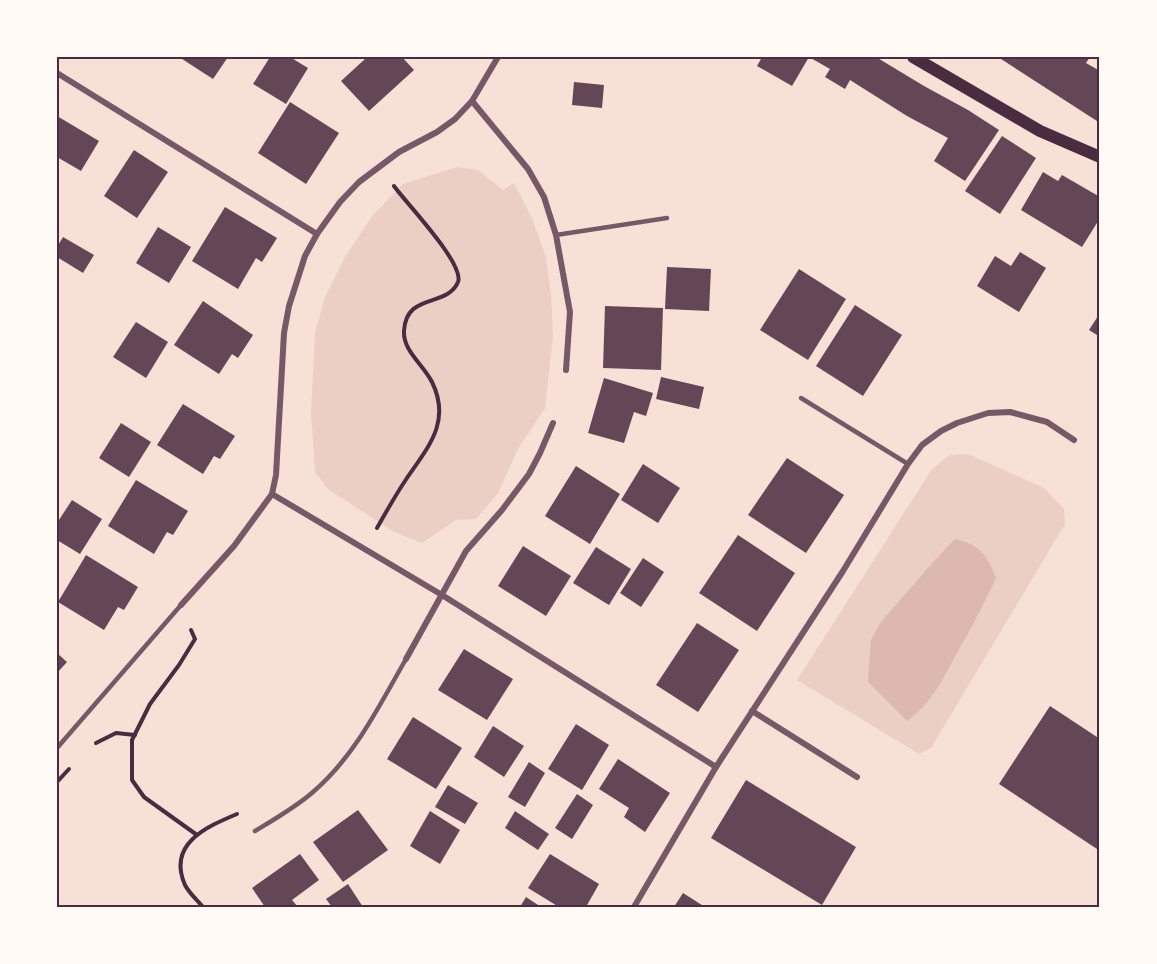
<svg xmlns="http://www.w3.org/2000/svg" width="1157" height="964" font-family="'IBM Plex Sans',sans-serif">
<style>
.green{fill:#ebcfc5}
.water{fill:#dcb8b0}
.building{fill:#644757}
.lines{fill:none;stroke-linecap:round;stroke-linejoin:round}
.path{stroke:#4a2c40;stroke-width:4}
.service{stroke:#755966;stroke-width:4.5}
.minor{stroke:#755966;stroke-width:6}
.secondary{stroke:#4a2c40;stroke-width:12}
.neatline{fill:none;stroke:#4a2c40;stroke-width:2}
</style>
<rect width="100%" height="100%" fill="#f7e1d7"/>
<!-- green -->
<g class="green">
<path d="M457,167L478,170L503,190L514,183L532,218L546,257L551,295L553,336L545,408L519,447L498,493L476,519L456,520L422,543L394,532L329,490L315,472L311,413L315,333L325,297L345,257L373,215L403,184Z"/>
<path d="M968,454L1044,488L1064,509L1065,524L931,748L919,754L797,680L932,469L950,455Z"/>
</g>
<!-- water -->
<path class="water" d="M955,539C979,544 988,556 996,578C984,604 971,629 957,653C943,679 931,704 907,721L868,682L871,640L881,622L934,561Z"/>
<!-- building -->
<g class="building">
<path d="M179,57H228L213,79Z"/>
<path d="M270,57H290L308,68L286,104L253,84Z"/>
<path d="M363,57H402L414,70L369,111L341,81L365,59Z"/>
<path d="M762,57H876L924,86L968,110L999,130L965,181L934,161L948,138L907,116L850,80L845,89L825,77L830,69L809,57L792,86L757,66Z"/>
<path d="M998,57H1090L1086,63L1100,71V123Z"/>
<path d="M574,82L604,85L602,108L572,105Z"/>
<path d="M290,102L339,133L306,184L258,153Z"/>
<path d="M57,116L99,141L81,171L57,157Z"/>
<path d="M1002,136L1036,158L1000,214L965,191Z"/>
<path d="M134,150L168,172L137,218L104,196Z"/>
<path d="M1043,172L1058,181L1062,175L1100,197V218L1082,247L1021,210Z"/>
<path d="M225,207L277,238L262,262L256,258L238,289L192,261Z"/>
<path d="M158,227L191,247L169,283L136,263Z"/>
<path d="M63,237L94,255L83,273L57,257V247Z"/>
<path d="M1020,252L1046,268L1019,312L977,286L995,256L1011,266Z"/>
<path d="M667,267L711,269L709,311L665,309Z"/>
<path d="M799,269L846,299L808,360L760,330Z"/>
<path d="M203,301L253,335L238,358L232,354L219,374L174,345Z"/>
<path d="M855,305L902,335L863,396L816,366Z"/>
<path d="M605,306L663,308L661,370L603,368Z"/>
<path d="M1100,313V337L1089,330Z"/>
<path d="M136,322L168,342L146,378L113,357Z"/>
<path d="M661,377L704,387L699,409L656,399Z"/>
<path d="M604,378L653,393L646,416L634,412L624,443L588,433Z"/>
<path d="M183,404L235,436L220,459L214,456L203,474L157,445Z"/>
<path d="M121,423L151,442L129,477L99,458Z"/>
<path d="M787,458L844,495L806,553L748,515Z"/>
<path d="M643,464L680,488L658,523L621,500Z"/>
<path d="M576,466L620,494L590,544L545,516Z"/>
<path d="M136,480L188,511L173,535L167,532L154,554L108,526Z"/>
<path d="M72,500L102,519L80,554L57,540V523Z"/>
<path d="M738,535L795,573L757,631L699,593Z"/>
<path d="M523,546L571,576L546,616L498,586Z"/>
<path d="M596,547L631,569L609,605L573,583Z"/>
<path d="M86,555L138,587L124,610L118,607L104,630L58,602Z"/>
<path d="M643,558L664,572L641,607L620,593Z"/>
<path d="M697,623L739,650L698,712L656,685Z"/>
<path d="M464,649L513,679L487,720L438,690Z"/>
<path d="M57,653L67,662L57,673Z"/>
<path d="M1050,706L1100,739V851L999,784Z"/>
<path d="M413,717L462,748L436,789L387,759Z"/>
<path d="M576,724L609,745L582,790L548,769Z"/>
<path d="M493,726L524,746L504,777L474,757Z"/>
<path d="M618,759L670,793L645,832L624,817L629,808L599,789Z"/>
<path d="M529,762L545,773L525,807L508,797Z"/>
<path d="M746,780L856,847L822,905L711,838Z"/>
<path d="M448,785L478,803L465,824L435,807Z"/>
<path d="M577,794L593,805L572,839L555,828Z"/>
<path d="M358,810L388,850L343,882L313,842Z"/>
<path d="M430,811L460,830L440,864L410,846Z"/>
<path d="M515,811L549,834L538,850L505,828Z"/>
<path d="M300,854L319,880L292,900L298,907H265L252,888Z"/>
<path d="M550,854L599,884L586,907H559L528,888Z"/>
<path d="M348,884L363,907H332L326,899Z"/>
<path d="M683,893L705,907H674Z"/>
<path d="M526,897L541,907H520Z"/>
</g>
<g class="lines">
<!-- path -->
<g class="path">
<path d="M377,528C386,512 395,496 405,481C427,448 452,423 432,382C423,364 403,351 404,331C406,292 447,308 458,282C465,264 406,203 394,186"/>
<path d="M191,630L195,639L179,665L150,704L132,740V780L144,797L197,835"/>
<path d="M96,743L116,733L135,735"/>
<path d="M57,782L69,769"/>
<path d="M203,907C197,900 189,893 185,885C167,844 206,827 237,814"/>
</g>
<!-- service -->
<g class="service">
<path d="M556,235L667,218"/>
<path d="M801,398L908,464"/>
<path d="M57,748L181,605"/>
<path d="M255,831C275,819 296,807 313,792C355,756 379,706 406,659"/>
</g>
<!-- minor -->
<g class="minor">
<path d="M57,73L317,234"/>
<path d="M472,101L528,169L544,197L556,235L570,312L566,370"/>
<path d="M272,494L442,595L716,767"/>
<path d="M181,605L234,546L272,494L276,475L284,333L289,306L305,256L317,234L340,202L359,182L399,152L437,132L455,119L472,101L498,57"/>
<path d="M406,659L466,551L502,510L529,474L540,453L553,423"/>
<path d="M752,711L857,777"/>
<path d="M634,907L716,767L843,571L908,464L922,445L941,431L957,423L988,413L1010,412L1047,422L1074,440"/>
</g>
<!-- secondary -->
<path class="secondary" d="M913,57L1040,131L1100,157"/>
</g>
<!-- border -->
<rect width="1157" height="964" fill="none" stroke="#fffaf5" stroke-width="117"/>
<rect x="58" y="58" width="1040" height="848" class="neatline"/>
</svg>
